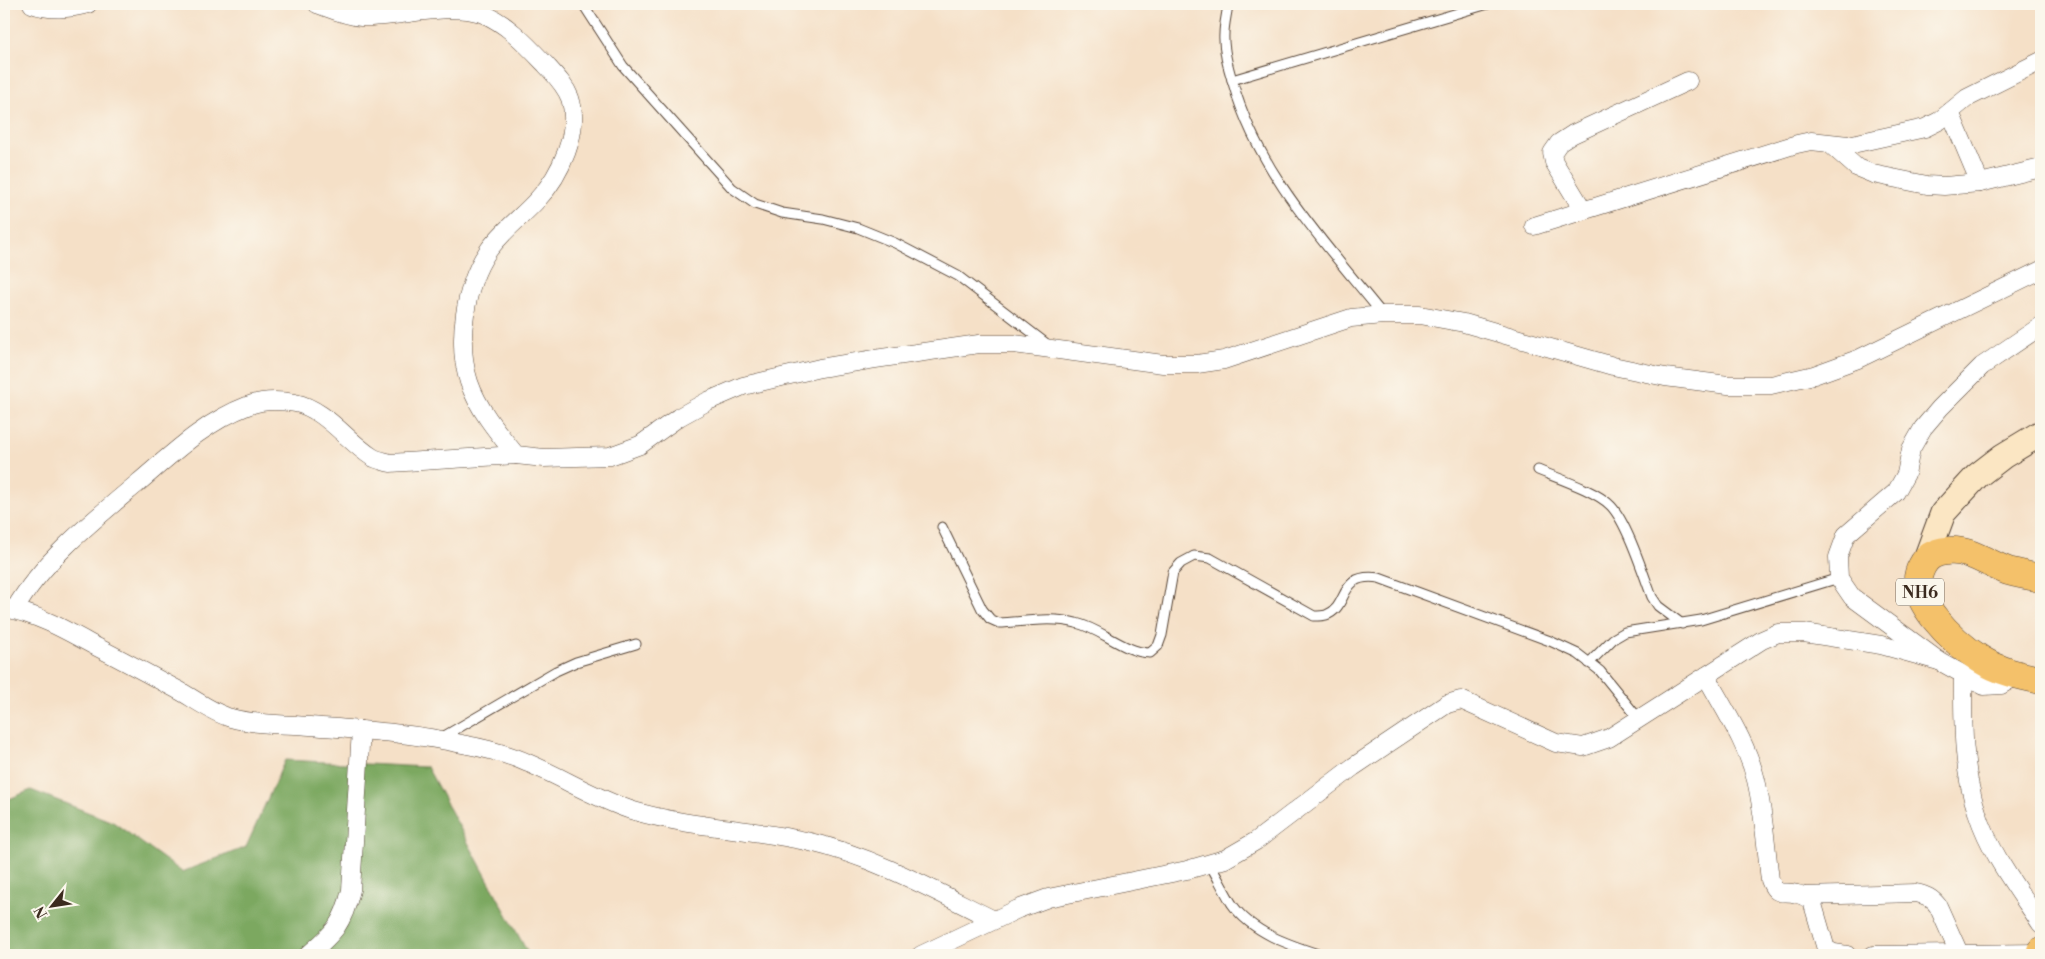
<svg xmlns="http://www.w3.org/2000/svg" width="2045" height="959" font-family="'Libre Bodoni',serif">
<style>
.forest{fill:#7ba861;stroke:#5b6940}
.lines{fill:none;stroke-linecap:round;stroke-linejoin:round}
.lane-casing{stroke:#574537;stroke-width:11}
.street-casing{stroke:#574537;stroke-width:19}
.secondary-casing{stroke:#574537;stroke-width:27}
.highway-casing{stroke:#574537;stroke-width:29}
.lane{stroke:#fff;stroke-width:9}
.street{stroke:#fff;stroke-width:18}
.secondary{stroke:#fbe6c3;stroke-width:25}
.highway{stroke:#f4c16a;stroke-width:28}
.labels{text-anchor:middle;stroke-width:4;stroke-linejoin:round;paint-order:stroke}
.shield{fill:#fbf7ec;stroke:#75685c;stroke-width:1}
.shield-label{font-size:16px;font-weight:bold;fill:#3b2a1e}
</style>
<rect width="100%" height="100%" fill="#fbf7ec"/>
<filter id="ink" filterUnits="userSpaceOnUse"><feTurbulence type="fractalNoise" baseFrequency=".02" numOctaves="2"/><feDisplacementMap in="SourceGraphic" scale="10" xChannelSelector="R" yChannelSelector="G"/><feConvolveMatrix kernelMatrix="1 2 1 2 8 2 1 2 1" color-interpolation-filters="sRGB"/></filter>
<filter id="wash" filterUnits="userSpaceOnUse"><feTurbulence type="fractalNoise" baseFrequency=".0096" numOctaves="4" result="noise"/><feDisplacementMap in="SourceGraphic" scale="20" xChannelSelector="R" yChannelSelector="G"/><feGaussianBlur stdDeviation="1.12" result="paint"/><feColorMatrix in="noise" values="0 0 0 0 0 0 0 0 0 0 0 0 0 0 0 0 0 1.4 0 .05"/><feComposite in="paint" operator="in"/></filter>
<g filter="url(#wash)">
<rect width="100%" height="100%" fill="#f5e0c7"/>
<!-- forest -->
<path class="forest" d="M285,760L427,767L529,955H4V801L31,790L113,822L182,872L246,847Z"/>
</g>
<g filter="url(#ink)">
<g class="lines">
<defs>
<g id="lane">
<path d="M583,4L623,66L732,188L755,204L782,213L823,219L858,228L895,243L958,276L1047,344"/>
<path d="M1228,4C1227,14 1224,24 1224,34C1223,50 1228,67 1233,83C1258,173 1325,243 1383,315"/>
<path d="M1232,80L1488,4"/>
<path d="M1538,470C1557,478 1597,491 1611,506C1627,523 1643,573 1652,597L1658,606L1682,624"/>
<path d="M942,527L982,609L990,619L999,623C1024,622 1051,616 1076,623C1102,629 1123,652 1150,653L1158,646L1162,635L1173,572L1181,563L1194,556L1210,558L1314,616C1318,616 1323,616 1326,615C1350,607 1337,572 1379,578L1550,641L1578,654L1600,671L1639,719"/>
<path d="M1589,663L1613,639L1625,632L1701,620L1839,578"/>
<path d="M441,738L556,671L576,662L636,644"/>
<path d="M1209,863C1217,876 1224,891 1232,904C1252,933 1290,945 1321,955"/>
</g>
<g id="street">
<path d="M32,4C51,11 68,9 88,4"/>
<path d="M317,4C331,9 346,16 361,17C397,18 448,2 481,13C506,22 528,46 546,65C555,75 565,85 570,98C581,131 560,176 538,199C523,216 501,232 488,251C465,285 456,342 469,382C478,409 498,433 516,455L544,458L610,456L640,445L679,417L708,401L743,386L820,368L875,359L979,344H1014L1163,364H1197L1224,360L1351,318L1383,315H1420L1464,323L1613,366L1665,377L1728,385H1771L1814,375L1858,359L2041,270"/>
<path d="M1950,112L1980,183"/>
<path d="M1830,144L1856,167L1873,174L1927,185L1944,186L1980,183L2041,168"/>
<path d="M1583,210L1554,162L1552,153L1559,143L1573,134L1688,81"/>
<path d="M1534,226L1797,144L1811,141L1848,145L1925,128L1939,121L1967,98L2041,61"/>
<path d="M4,608C35,613 64,629 91,644C121,659 150,675 180,691C196,700 213,713 231,718C256,725 284,724 310,726C361,730 412,733 462,744C484,748 508,754 528,763C564,778 596,799 634,811C692,828 751,828 810,842C875,857 935,891 994,920"/>
<path d="M15,609C44,559 95,519 139,482C172,454 205,422 247,406C262,400 279,400 295,403C324,408 348,442 372,457C377,460 384,461 390,463L516,455"/>
<path d="M1963,675C1963,720 1962,769 1977,812C1990,853 2017,888 2041,924"/>
<path d="M1706,676C1724,709 1747,743 1756,780C1764,813 1766,847 1770,880C1777,898 1782,890 1797,894C1803,895 1807,898 1812,901L1826,949L1834,953L1847,955"/>
<path d="M2016,676L2001,685L1984,686L1939,661L1852,597L1839,578L1838,557L1846,535L1896,492L1906,474L1911,449L1923,428L1940,408L1982,366L2041,326"/>
<path d="M1804,896L1916,893C1926,895 1932,898 1938,906L1959,953"/>
<path d="M308,955C334,933 343,924 351,890L361,730"/>
<path d="M921,955L1018,909L1048,898L1187,870L1225,859L1256,841L1353,767L1447,704L1461,700L1556,743L1583,747L1609,738L1762,640L1778,633H1804L1881,645L1939,661"/>
<path d="M1873,955L2041,953"/>
</g>
<path id="secondary" d="M1926,559L1943,513L1977,476L2003,456L2041,433"/>
<g id="highway">
<path d="M2041,578C2030,576 2019,574 2008,571C1988,564 1968,548 1947,551C1935,552 1927,556 1922,566C1903,598 1957,644 1980,659C1999,671 2020,676 2041,680"/>
<path d="M2041,955V951"/>
</g>
</defs>
<!-- lane casing -->
<use href="#lane" class="lane-casing"/>
<!-- street casing -->
<use href="#street" class="street-casing"/>
<!-- secondary casing -->
<use href="#secondary" class="secondary-casing"/>
<!-- highway casing -->
<use href="#highway" class="highway-casing"/>
<!-- lane -->
<use href="#lane" class="lane"/>
<!-- street -->
<use href="#street" class="street"/>
<!-- secondary -->
<use href="#secondary" class="secondary"/>
<!-- highway -->
<use href="#highway" class="highway"/>
</g>
</g>
<g class="labels">
<!-- shield labels -->
<rect class="shield" x="1896" y="578.5" width="48" height="27" rx="4"/>
<g class="shield-label">
<text x="1920" y="598">NH6</text>
</g>
</g>
<!-- margin -->
<rect width="2045" height="959" fill="none" stroke="#fbf7ec" stroke-width="20"/>
<!-- north arrow -->
<g transform="translate(52 906) rotate(240)" stroke="#fbf7ec" stroke-width="4" paint-order="stroke">
<path d="M0-4L9 19L0 12L-9 19Z" fill="#3b2a1e"/>
<text y="-8" font-size="14" font-weight="bold" text-anchor="middle" fill="#3b2a1e">N</text>
</g>
</svg>
